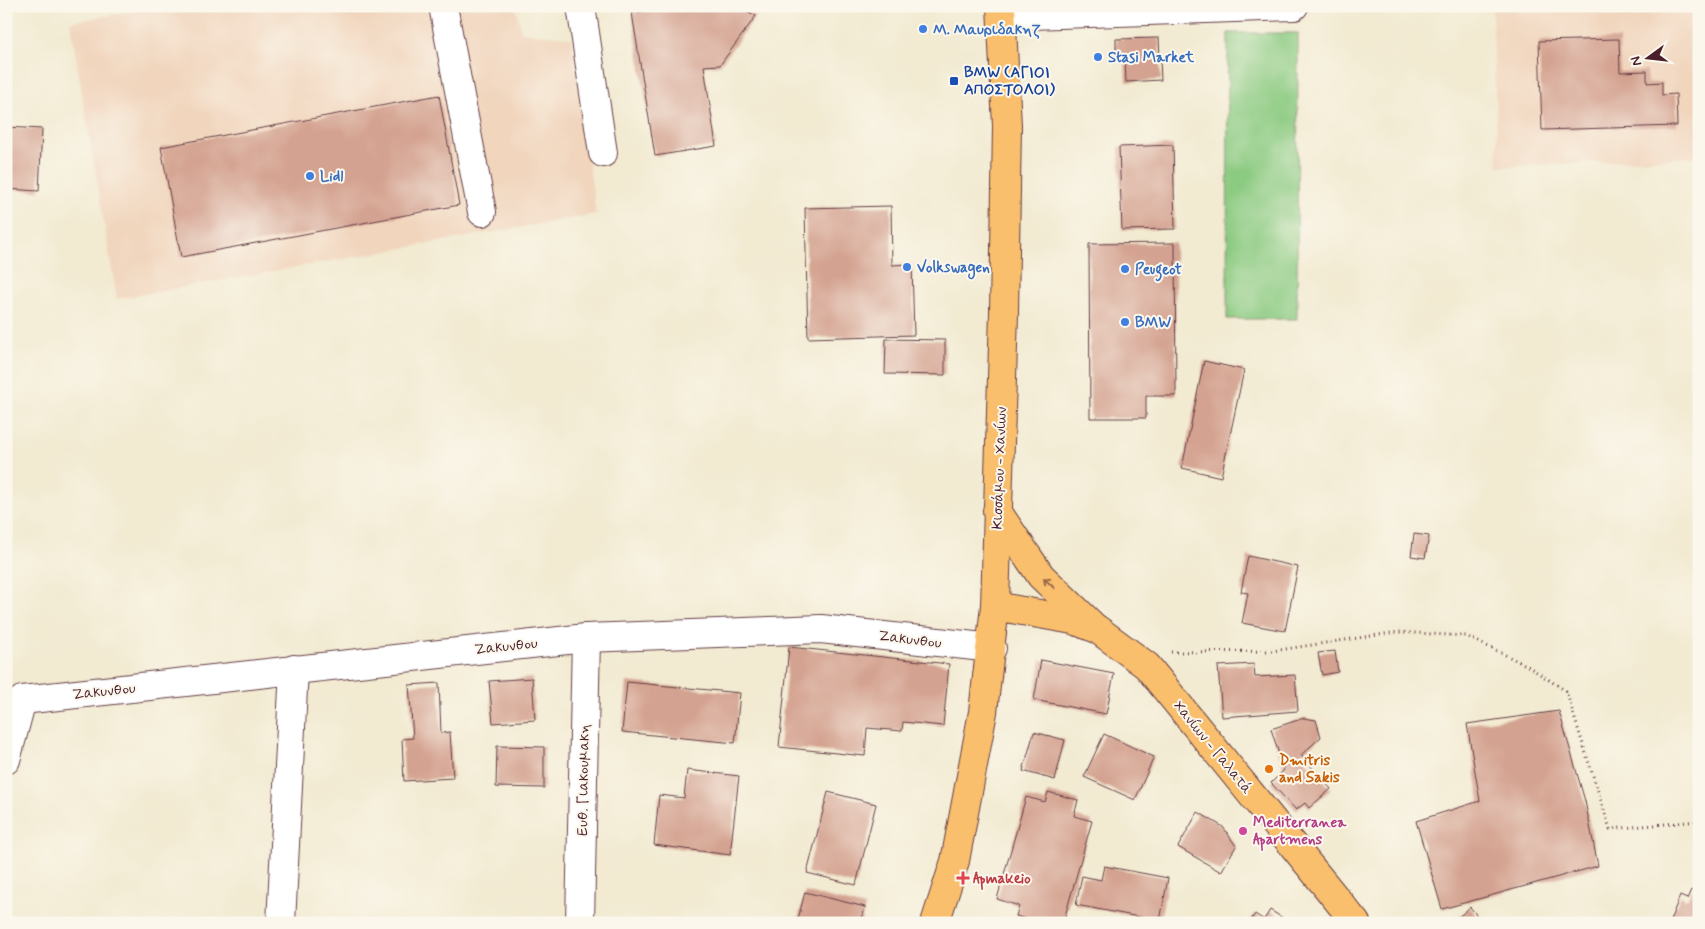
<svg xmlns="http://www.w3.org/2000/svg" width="1705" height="929" font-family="Mynerve,sans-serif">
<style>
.built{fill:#f1d5bd}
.green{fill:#8bca81;stroke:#6a7456}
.building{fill:#d4a290}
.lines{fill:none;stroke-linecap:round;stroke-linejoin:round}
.minor-casing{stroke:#633d44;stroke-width:30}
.major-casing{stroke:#633d44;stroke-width:30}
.path{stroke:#633d44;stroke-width:3;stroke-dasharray:1 4;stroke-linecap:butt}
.minor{stroke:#fff;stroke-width:28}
.major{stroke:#f9bf6d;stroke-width:28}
.oneway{stroke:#996749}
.shop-dot{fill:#3f7fe0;stroke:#fbf7ec;stroke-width:2}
.transit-dot{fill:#1a4fb4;stroke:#fbf7ec;stroke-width:2}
.food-dot{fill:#e8710a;stroke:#fbf7ec;stroke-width:2}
.hotel-dot{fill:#d1479c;stroke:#fbf7ec;stroke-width:2}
.health-dot{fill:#e0444e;stroke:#fbf7ec;stroke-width:2}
.labels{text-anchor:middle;stroke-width:4;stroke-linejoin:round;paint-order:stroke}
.shop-label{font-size:15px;font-weight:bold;fill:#366cbe;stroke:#fbf7ec;text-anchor:start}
.transit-label{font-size:15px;font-weight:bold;fill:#164399;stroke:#fbf7ec;text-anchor:start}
.street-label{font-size:15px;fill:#4a1f2b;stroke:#fbf7ec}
.food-label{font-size:15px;font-weight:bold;fill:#c56008;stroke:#fbf7ec;text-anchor:start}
.hotel-label{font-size:15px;font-weight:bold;fill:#b23c85;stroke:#fbf7ec;text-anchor:start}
.health-label{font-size:15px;font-weight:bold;fill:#be3a42;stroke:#fbf7ec;text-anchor:start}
</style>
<rect width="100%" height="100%" fill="#fbf7ec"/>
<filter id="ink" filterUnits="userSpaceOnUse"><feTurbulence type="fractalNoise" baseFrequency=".02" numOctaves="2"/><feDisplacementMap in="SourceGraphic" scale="10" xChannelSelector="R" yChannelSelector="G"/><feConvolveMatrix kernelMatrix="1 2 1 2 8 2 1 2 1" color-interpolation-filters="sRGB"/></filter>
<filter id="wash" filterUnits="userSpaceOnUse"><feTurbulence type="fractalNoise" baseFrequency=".0096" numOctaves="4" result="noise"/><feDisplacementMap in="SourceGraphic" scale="20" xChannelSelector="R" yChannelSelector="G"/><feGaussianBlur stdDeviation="1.12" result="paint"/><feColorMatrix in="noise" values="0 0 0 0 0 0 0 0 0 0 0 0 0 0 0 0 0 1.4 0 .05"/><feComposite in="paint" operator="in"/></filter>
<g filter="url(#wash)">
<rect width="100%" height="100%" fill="#f2ead1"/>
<!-- built -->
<g class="built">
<path d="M164,6H515L522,32L571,38L596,214L117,299L70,22Z"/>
<path d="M1492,6H1699V157L1498,167Z"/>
</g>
<!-- green -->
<path class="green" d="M1228,33H1298L1297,319H1227Z"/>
<g id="blocks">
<!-- building -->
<g class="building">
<path d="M675,6H720L725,10L726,6H738L756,16L720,65L704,66L716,146L655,156L632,13Z"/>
<path d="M1159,38L1161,80L1126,82L1125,59L1116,60V39Z"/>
<path d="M1619,39L1620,72L1647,71V83L1662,82V95L1676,94L1677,126L1542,130L1539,41Z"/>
<path d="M439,95L459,205L181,257L161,147Z"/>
<path d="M6,127L42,129L39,191L6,189Z"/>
<path d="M1173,145L1175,229L1122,230L1119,147Z"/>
<path d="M891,206L892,265L912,264L914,335L808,338L805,208Z"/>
<path d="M1175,243L1176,396H1146V418H1090L1089,244Z"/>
<path d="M886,339L945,340V375L885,374Z"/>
<path d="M1204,361L1244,370L1221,477L1182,468Z"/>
<path d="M1414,534L1429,536L1425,558L1411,556Z"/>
<path d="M1248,556L1298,567L1285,631L1242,623L1248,593L1241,592Z"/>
<path d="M789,647L949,664L943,726L903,722L902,731L867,728L865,756L779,747Z"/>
<path d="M1335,651L1338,672L1322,675L1318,653Z"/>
<path d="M1041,660L1114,674L1106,714L1034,700Z"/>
<path d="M1254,664L1255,677L1295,675L1298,711L1222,717L1218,666Z"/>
<path d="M532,678L535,720L493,723L489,681Z"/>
<path d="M627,682L740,693L735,743L622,732Z"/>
<path d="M439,683L441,733L450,732L453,778L404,781L402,739L413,738L409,685Z"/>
<path d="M1559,711L1585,801L1598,866L1442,909L1416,821L1480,801L1467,724Z"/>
<path d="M1304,718L1316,720L1321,737L1301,755L1331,789L1309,808L1305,803L1296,810L1271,783L1284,770L1271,729Z"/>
<path d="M1034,732L1065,740L1055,780L1023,771Z"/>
<path d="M1104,734L1154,757L1135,800L1084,777Z"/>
<path d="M497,746L544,747V788L496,787Z"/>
<path d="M687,770L739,776L730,855L654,845L659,795L684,798Z"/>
<path d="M828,792L876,804L856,885L807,873Z"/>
<path d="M1048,792L1078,800L1074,816L1092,821L1063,923H1039L1016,916L1019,906L997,899L1026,797L1045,802Z"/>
<path d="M1198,812L1223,827L1236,846L1221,872L1178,847Z"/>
<path d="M1104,866L1168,878L1160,921L1076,905L1082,876L1101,880Z"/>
<path d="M1691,890L1699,893V923H1669L1680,896L1687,899Z"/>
<path d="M805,892L865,907L861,923H797Z"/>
<path d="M1470,907L1483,923H1454L1453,922Z"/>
<path d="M1270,910L1291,923H1249L1255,914L1264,920Z"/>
</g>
</g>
</g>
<g filter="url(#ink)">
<use href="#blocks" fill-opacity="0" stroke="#633d44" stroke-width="1"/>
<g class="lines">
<defs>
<g id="minor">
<path d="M443,6L482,212"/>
<path d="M581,6L603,153"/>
<path d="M1002,16L1294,6"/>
<path d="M6,760L22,700L586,638L821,629L992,648"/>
<path d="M281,923L294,669"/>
<path d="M580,923L586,638"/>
</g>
<g id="major">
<path d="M997,511L1041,576L1092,625"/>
<path d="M995,606L1073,620L1097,629L1147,666L1356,923"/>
<path d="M935,923L955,861L983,712L995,606L1004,313L1007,126L1001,6"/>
</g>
</defs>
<!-- minor casing -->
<use href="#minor" class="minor-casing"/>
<!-- major casing -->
<use href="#major" class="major-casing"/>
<!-- path -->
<path class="path" d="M1171,652L1272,651L1398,632L1466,636L1526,665L1566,691L1610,829L1699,821"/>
<!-- minor -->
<use href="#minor" class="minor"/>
<!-- major -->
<use href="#major" class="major"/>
</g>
<!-- one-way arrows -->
<defs><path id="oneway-shaft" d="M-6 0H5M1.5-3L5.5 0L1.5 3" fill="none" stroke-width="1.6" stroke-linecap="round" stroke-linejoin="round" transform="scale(1.25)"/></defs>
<use class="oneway" href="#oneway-shaft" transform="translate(1049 583) rotate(-136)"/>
</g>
<!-- markers -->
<g class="shop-dot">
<circle cx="923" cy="29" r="5"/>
<circle cx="1098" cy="57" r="5"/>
<circle cx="310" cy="176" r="5"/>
<circle cx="907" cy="267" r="5"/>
<circle cx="1125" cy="269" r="5"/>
<circle cx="1125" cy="322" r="5"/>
</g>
<rect class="transit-dot" x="949" y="76" width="10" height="10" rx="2.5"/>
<circle class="food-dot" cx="1269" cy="769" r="5"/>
<circle class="hotel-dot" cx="1243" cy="831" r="5"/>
<path class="health-dot" d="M960.5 870.5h5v5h5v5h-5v5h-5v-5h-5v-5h5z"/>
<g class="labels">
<!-- shop labels -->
<g class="shop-label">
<text x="933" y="34">Μ. Μαυριδακηζ</text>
<text x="1108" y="62">Stasi Market</text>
<text x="320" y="181">Lidl</text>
<text x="917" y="272">Volkswagen</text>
<text x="1135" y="274">Peugeot</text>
<text x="1135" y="327">BMW</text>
</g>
<!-- transit labels -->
<g class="transit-label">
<text x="964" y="77">BMW (ΑΓΙΟΙ<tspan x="964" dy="17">ΑΠΟΣΤΟΛΟΙ)</tspan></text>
</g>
<!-- street labels -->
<g class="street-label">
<text transform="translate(999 468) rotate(-88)" y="5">Κισσάμου - Χανίων</text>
<text transform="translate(910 639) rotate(7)" y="5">Ζακυνθου</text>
<text transform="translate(506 646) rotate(-6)" y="5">Ζακυνθου</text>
<text transform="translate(104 691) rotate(-6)" y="5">Ζακυνθου</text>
<text transform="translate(1213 747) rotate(51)" y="5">Χανίων - Γαλατά</text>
<text transform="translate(583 780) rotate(-89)" y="5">Ευθ. Γιακουμακη</text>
</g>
<!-- food labels -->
<g class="food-label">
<text x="1279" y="765">Dmitris<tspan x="1279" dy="17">and Sakis</tspan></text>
</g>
<!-- hotel labels -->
<g class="hotel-label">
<text x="1253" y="827">Mediterranea<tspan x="1253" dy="17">Apartmens</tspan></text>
</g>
<!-- health labels -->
<g class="health-label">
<text x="973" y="883">Apmakeio</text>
</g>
</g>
<!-- margin -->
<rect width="1705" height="929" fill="none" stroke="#fbf7ec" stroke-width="25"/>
<!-- north arrow -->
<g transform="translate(1648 58) rotate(255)" stroke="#fbf7ec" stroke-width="4" paint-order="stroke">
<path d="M0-4L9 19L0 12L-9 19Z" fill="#4a1f2b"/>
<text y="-8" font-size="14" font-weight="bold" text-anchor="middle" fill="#4a1f2b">N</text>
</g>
</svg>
